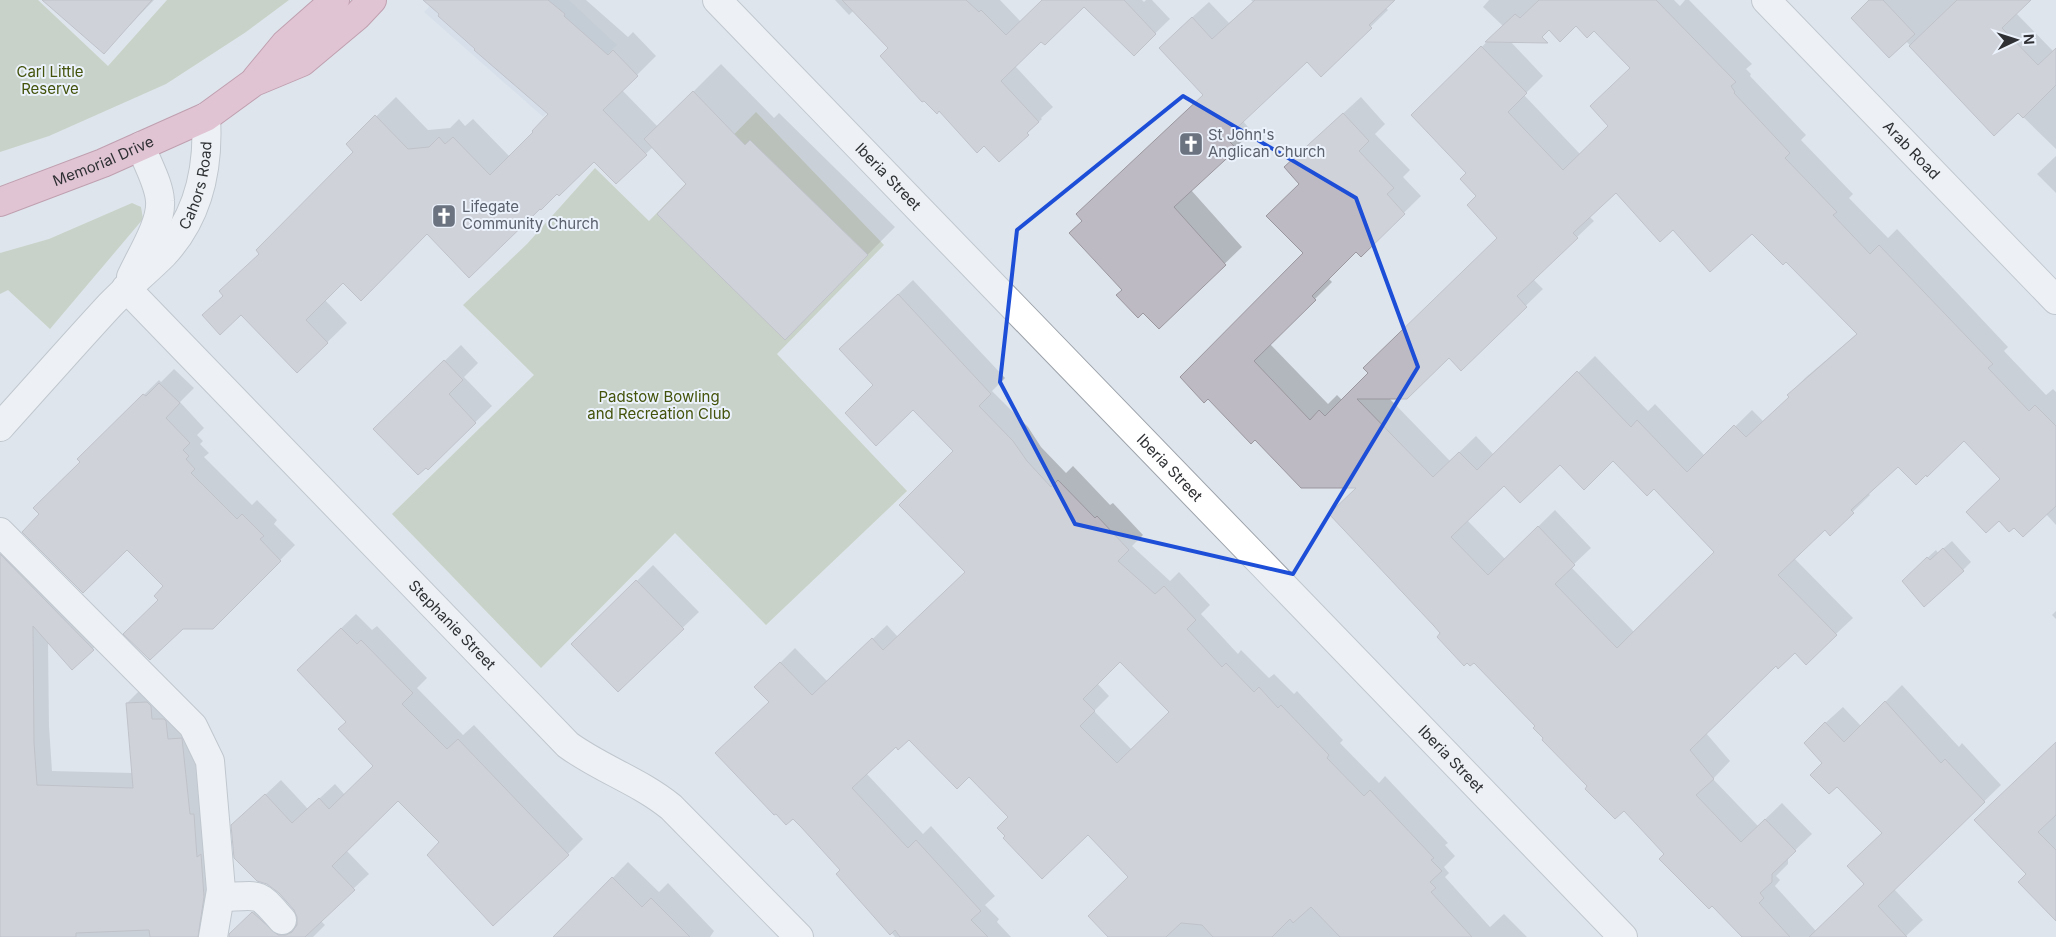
<svg xmlns="http://www.w3.org/2000/svg" width="2056" height="937" font-family="Inter,sans-serif">
<style>
.built{fill:#cfdae7}
.green{fill:#b0bb9b}
.shadow{fill:#0003;fill-rule:evenodd}
.building{fill:#bebac3;stroke:#9b979f;fill-rule:evenodd}
.lines{fill:none;stroke-linecap:round;stroke-linejoin:round}
.minor-casing{stroke:#9ca2a9;stroke-width:30}
.major-casing{stroke:#994b66;stroke-width:30}
.minor{stroke:#fff;stroke-width:28}
.major{stroke:#e49cb4;stroke-width:28}
.marked{fill:none;stroke:#1d4ed8;stroke-width:4;stroke-linejoin:round}
.labels{text-anchor:middle;stroke-width:4;stroke-linejoin:round;paint-order:stroke}
.park-label{font-size:15px;fill:#43530b;stroke:#ecf2fb}
.worship-label{font-size:15px;fill:#5b616d;stroke:#ecf2fb;text-anchor:start}
.street-label{font-size:15px;fill:#2e3033;stroke:#ecf2fb}
</style>
<rect width="100%" height="100%" fill="#dfe5ed"/>
<!-- built -->
<path class="built" d="M435,0H569L617,45L543,117L424,12Z"/>
<!-- green -->
<g class="green">
<path d="M0,0H38L108,66L167,0H289L246,32L166,84L49,136L0,152Z"/>
<path d="M756,112L884,245L777,354L907,491L766,625L675,533L541,668L392,514L534,375L463,305L527,244L595,168L649,221Z"/>
<path d="M132,203L141,207L143,219L50,329L8,290L0,294V253L49,239Z"/>
</g>
<!-- shadow -->
<g class="shadow">
<path d="M56,0H154L104,52Z"/>
<path d="M427,0H586L628,37L633,32L656,56L622,90L658,127L721,64L774,118L779,113L895,227L813,310L653,147L616,183L594,160L540,207L427,232L343,282L325,300L347,323L297,372L224,295L260,253L355,152L348,144L396,97L428,130L450,128L459,119L465,126L473,119L510,157L550,114L477,49Z"/>
<path d="M835,0H1000L1021,22L1043,0H1142L1144,2L1146,0H1152L1170,19L1134,54L1084,5L1041,40L1015,66L1053,107L1041,118L1042,119L999,160L984,144L939,109L890,47L854,10L849,15Z"/>
<path d="M1251,0H1394L1386,8L1388,10L1321,75L1307,61L1243,121L1252,132L1191,190L1242,247L1159,327L1124,290L1204,95L1177,31L1209,2L1229,23L1253,2Z"/>
<path d="M1489,0H1674L1680,6L1685,0H1689L1752,64L1746,69L1751,74L1750,76L1806,135L1801,140L1853,194L1849,198L1888,238L1897,229L2008,347L2004,351L2046,395L2053,389L2056,392V525L2046,514L2001,479L1964,439L1898,465L1868,493L1870,495L1830,534L1825,528L1794,558L1853,618L1836,634L1795,651L1776,665L1706,733L1730,761L1713,779L1758,826L1782,803L1812,834L1788,857V864L1776,876L1780,880L1775,886L1816,931L1865,884L1883,833L1824,763L1822,726L1843,707L1861,726L1902,685L1959,747L1962,743L2001,785L1894,889L1923,920L1905,937H1744L1624,809L1588,786L1545,738L1536,726L1474,661L1442,633L1359,487L1255,438L1208,397L1304,253L1300,184L1302,151L1361,97L1385,124L1375,134L1410,170L1403,177L1421,196L1361,255L1356,250L1328,278L1332,282L1270,344L1328,404L1337,395L1342,400L1499,238L1468,173L1429,99L1503,26L1483,7ZM1576,25L1594,29L1631,67L1610,126L1580,154L1524,95L1543,76L1510,41L1549,29ZM1616,191L1673,228L1752,232L1786,260L1858,333L1805,378L1789,395L1790,397L1763,421L1752,410L1705,456L1655,404L1648,411L1595,356L1494,455L1476,436L1450,461L1389,398L1449,357L1461,369L1543,289L1533,279L1594,221L1589,216ZM1613,459L1654,487L1716,552L1634,632L1571,567L1591,548L1555,510L1505,559L1467,520L1504,484L1560,463Z"/>
<path d="M1871,0H2029L2016,13L2053,51L2056,49V149L2018,112L1994,135L1906,41Z"/>
<path d="M2056,156V193L2037,174Z"/>
<path d="M913,280L1005,378L992,391L1028,427L1041,447L1066,473L1073,466L1110,505L1113,503L1143,535L1132,546L1170,581L1179,572L1210,605L1201,614L1238,654L1241,650L1269,678L1274,674L1294,694L1297,691L1343,740L1340,743L1379,783L1385,776L1448,843L1445,845L1455,856L1444,867L1449,873L1445,877L1490,927L1504,914L1527,937H1110L1129,877L1088,833L1009,817L969,775L909,738L896,745L866,773L923,834L931,826L995,896L985,905L999,919L997,922L1011,937H895L891,932L841,870L770,702L756,687L795,648L828,682L887,625L898,637L966,571L955,451L913,409L875,385L855,335ZM1120,660L1171,712L1132,750L1094,711L1109,696L1097,683Z"/>
<path d="M461,345L478,363L464,377L492,406L428,468L391,413Z"/>
<path d="M174,369L194,388L180,402L204,428L197,435L203,441L200,444L209,453L204,457L252,505L257,500L277,520L274,524L295,545L213,628L160,600L165,586L127,548L41,514L82,462L79,459L159,380L161,382Z"/>
<path d="M15,539L108,634L73,668L48,640L49,726L52,771L133,773L127,703L142,688L196,724L222,937H0V554Z"/>
<path d="M1952,541L1971,562L1963,570L1911,573L1936,550L1938,553Z"/>
<path d="M653,565L699,612L618,690L573,644Z"/>
<path d="M2056,611V619L2052,615Z"/>
<path d="M356,614L372,630L377,626L427,678L417,688L463,735L474,725L583,839L568,854L441,842L399,800L346,850L369,874L320,920L325,925L313,937H230L267,898L293,920L298,921V916L248,811L281,780L308,809L335,784L345,795L375,765L347,721L313,655Z"/>
<path d="M2056,743V919L2027,874Z"/>
<path d="M628,862L659,892L668,883L714,931L710,937H578L566,926Z"/>
</g>
<!-- building -->
<g class="building">
<path d="M42,0H152L104,54Z"/>
<path d="M423,0H548L565,14L564,16L608,55L613,50L638,76L603,110L647,155L616,184L594,162L559,196L557,194L541,210L540,209L469,278L427,234L361,301L343,283L306,320L328,343L297,373L241,315L220,335L202,315L223,296L219,291L259,254L256,250L353,152L346,144L375,115L408,149L429,147L439,137L445,144L453,137L490,175L533,132L532,131L548,114L474,50L475,49L438,16L439,14Z"/>
<path d="M842,0H966L979,12L981,10L1006,35L1042,0H1124L1156,34L1134,56L1084,7L1045,45L1041,42L1001,81L1039,122L1027,133L1029,135L999,162L984,146L977,153L939,111L937,114L924,101L922,102L880,56L888,48Z"/>
<path d="M1255,0H1395L1369,25L1372,28L1321,77L1307,62L1226,138L1237,149L1174,207L1226,265L1159,329L1143,313L1138,318L1116,295L1122,290L1069,233L1082,221L1076,214L1203,95L1159,48L1192,17L1212,39Z"/>
<path d="M1539,0H1656L1736,82L1731,86L1735,92L1734,93L1790,153L1785,158L1837,212L1833,215L1870,254L1879,245L1993,364L1988,368L2029,411L2035,405L2056,426V506L2023,537L2014,528L2009,532L1999,521L1986,533L1966,512L2000,479L1964,441L1927,477L1926,475L1916,485L1898,467L1851,510L1854,513L1830,536L1825,530L1778,575L1837,635L1806,665L1795,653L1778,669L1776,666L1690,750L1714,779L1696,795L1741,842L1765,819L1796,851L1772,874V882L1760,893L1764,898L1759,903L1790,937H1742L1712,906L1709,909L1659,859L1664,854L1624,811L1615,819L1585,789L1587,786L1542,740L1543,738L1533,728L1535,726L1474,663L1470,666L1467,663L1464,666L1437,637L1440,633L1434,626L1329,514L1356,488H1301L1255,440L1251,444L1208,399L1204,403L1180,377L1303,253L1266,216L1299,184L1284,167L1343,113L1369,141L1359,151L1394,188L1387,194L1405,214L1361,257L1356,252L1312,296L1316,300L1254,361L1310,420L1319,410L1325,416L1368,373L1363,368L1497,238L1467,205L1476,196L1460,179L1466,173L1411,115L1481,46L1527,93L1508,112L1563,170L1608,126L1590,106L1630,68L1594,31L1587,38L1576,26L1560,42L1549,30L1542,37L1548,43L1485,42L1515,14L1520,18ZM1616,193L1660,242L1673,230L1710,272L1752,234L1783,265L1786,262L1857,334L1787,395L1789,397L1746,437L1734,425L1687,472L1637,420L1631,427L1577,371L1477,470L1459,452L1433,477L1357,399H1407L1449,358L1461,371L1527,307L1517,296L1578,238L1573,233ZM1613,461L1647,496L1654,489L1714,552L1617,648L1555,584L1575,565L1538,526L1488,575L1451,537L1504,486L1520,503L1560,465L1584,490Z"/>
<path d="M1869,0H1883L1915,34L1889,58L1851,18Z"/>
<path d="M1957,0H2031L2002,28L2038,65L2056,48V85L2023,118L2018,113L1994,136L1909,46Z"/>
<path d="M693,91L745,145L750,140L868,255L785,340L657,214L686,184L644,139Z"/>
<path d="M898,294L991,394L979,406L1013,441L1027,461L1051,487L1058,480L1095,518L1097,516L1129,550L1118,561L1155,594L1164,586L1196,620L1187,629L1222,667L1226,663L1254,692L1259,687L1278,708L1281,705L1329,755L1327,758L1364,796L1370,790L1434,858L1431,860L1442,871L1430,882L1436,888L1431,892L1472,937H1340L1311,907L1293,923L1290,919L1272,937H1213L1202,925L1181,923L1166,937H1108L1088,916L1128,877L1088,835L1042,879L1003,838L1005,836L997,828L1008,817L969,777L957,789L909,740L898,750L896,747L852,788L908,848L916,840L981,911L971,920L988,937H900L895,930L890,935L836,874L840,870L801,827L793,819L786,825L776,814L774,815L715,753L769,702L754,687L780,662L812,695L872,638L883,650L965,572L899,505L953,451L913,410L876,446L845,413L873,385L839,349ZM1120,662L1169,712L1117,763L1080,726L1095,711L1083,699Z"/>
<path d="M444,360L463,380L449,394L476,423L428,470L426,468L418,475L373,429Z"/>
<path d="M159,383L180,403L166,418L190,443L183,450L189,456L186,459L195,469L191,473L237,519L242,514L264,536L260,539L281,561L213,629H183L150,660L123,634L158,600L154,596L163,586L127,550L83,593L22,532L39,514L33,508L80,462L77,459L143,394L146,396Z"/>
<path d="M1943,548L1964,571L1924,607L1902,581L1927,557L1930,560Z"/>
<path d="M0,554L94,650L72,670L33,626L34,742L37,785L133,788L126,703L147,702L151,706L152,719H164L166,721L168,739L182,738L190,814H194L197,857L201,854L204,897L198,937H150L149,930L76,933V937H0Z"/>
<path d="M636,580L684,629L618,692L571,644Z"/>
<path d="M341,628L357,644L361,640L413,693L402,704L447,749L458,739L569,855L493,926L427,855L439,842L398,801L332,866L355,890L305,937H229V934L252,912L278,935H286L292,932L297,925V917L294,910L279,893L267,884L257,881L234,858L231,825L265,794L292,823L319,798L329,809L373,766L338,729L346,722L297,670Z"/>
<path d="M1885,701L1941,763L1945,759L1985,802L1878,906L1907,937H1809L1864,884L1847,866L1882,833L1837,787L1829,794L1810,775L1822,763L1804,743L1825,722L1844,742Z"/>
<path d="M2056,742V815L2038,832L2056,850V921L2018,882L2026,874L1974,820Z"/>
<path d="M612,877L642,907L651,898L690,937H553Z"/>
</g>
<g class="lines">
<defs>
<g id="minor">
<path id="s1" d="M717,0L1623,937"/>
<path id="s2" d="M1766,0L2056,300"/>
<path d="M131,277C140,257 162,223 160,201C159,183 147,164 141,146"/>
<path id="s3" d="M126,288L568,745C601,769 639,781 671,807L799,937"/>
<path id="s4" d="M0,427C37,386 73,345 110,305C127,287 146,272 163,255C199,217 209,167 206,117"/>
<path d="M0,532L193,726L210,761L221,890L227,897C263,895 258,893 282,920"/>
<path d="M213,937L221,890"/>
</g>
<g id="major">
<path d="M256,79L285,44L335,0"/>
<path id="s5" d="M0,202L103,163L206,117L254,82L302,62L357,16L372,0"/>
</g>
</defs>
<!-- minor casing -->
<use href="#minor" class="minor-casing"/>
<!-- major casing -->
<use href="#major" class="major-casing"/>
<!-- minor -->
<use href="#minor" class="minor"/>
<!-- major -->
<use href="#major" class="major"/>
</g>
<!-- marked area -->
<path d="M0 0H2056V937H0ZM1183,96L1356,198L1418,367L1293,574L1075,524L1000,382L1017,230Z" fill="#dfe5ed" fill-opacity=".55" fill-rule="evenodd"/>
<path class="marked" d="M1183,96L1356,198L1418,367L1293,574L1075,524L1000,382L1017,230Z"/>
<!-- icons -->
<defs>
<symbol id="church-square" viewBox="-11 -11 22 22"><rect x="-9" y="-9" width="18" height="18" rx="4" fill="#6b7280" stroke="#ecf2fb"/><path d="M-1.2-6h2.4v3.5h3.3v2.4h-3.3V6h-2.4V-.1h-3.3v-2.4h3.3Z" fill="#fff"/></symbol>
</defs>
<g fill-rule="evenodd">
<use href="#church-square" x="1177" y="130" width="28" height="28"/>
<use href="#church-square" x="430" y="202" width="28" height="28"/>
</g>
<g class="labels">
<!-- park labels -->
<g class="park-label">
<text x="50" y="77">Carl Little<tspan x="50" dy="17">Reserve</tspan></text>
<text x="659" y="402">Padstow Bowling<tspan x="659" dy="17">and Recreation Club</tspan></text>
</g>
<!-- worship labels -->
<g class="worship-label">
<text x="1208" y="140">St John's<tspan x="1208" dy="17">Anglican Church</tspan></text>
<text x="462" y="212">Lifegate<tspan x="462" dy="17">Community Church</tspan></text>
</g>
<!-- street labels -->
<g class="street-label">
<text dy="5" stroke="none"><textPath href="#s2" startOffset="209">Arab Road</textPath></text>
<text dy="5" stroke="none"><textPath href="#s5" startOffset="111">Memorial Drive</textPath></text>
<text dy="5" stroke="none"><textPath href="#s1" startOffset="246">Iberia Street</textPath></text>
<text dy="5" stroke="none"><textPath href="#s4" startOffset="316">Cahors Road</textPath></text>
<text dy="5" stroke="none"><textPath href="#s1" startOffset="651">Iberia Street</textPath></text>
<text dy="5" stroke="none"><textPath href="#s3" startOffset="469">Stephanie Street</textPath></text>
<text dy="5" stroke="none"><textPath href="#s1" startOffset="1056">Iberia Street</textPath></text>
</g>
</g>
<!-- north arrow -->
<g transform="translate(2016 40) rotate(86)" stroke="#ecf2fb" stroke-width="4" paint-order="stroke">
<path d="M0-4L9 19L0 12L-9 19Z" fill="#2e3033"/>
<text y="-8" font-size="14" font-weight="bold" text-anchor="middle" fill="#2e3033">N</text>
</g>
</svg>
